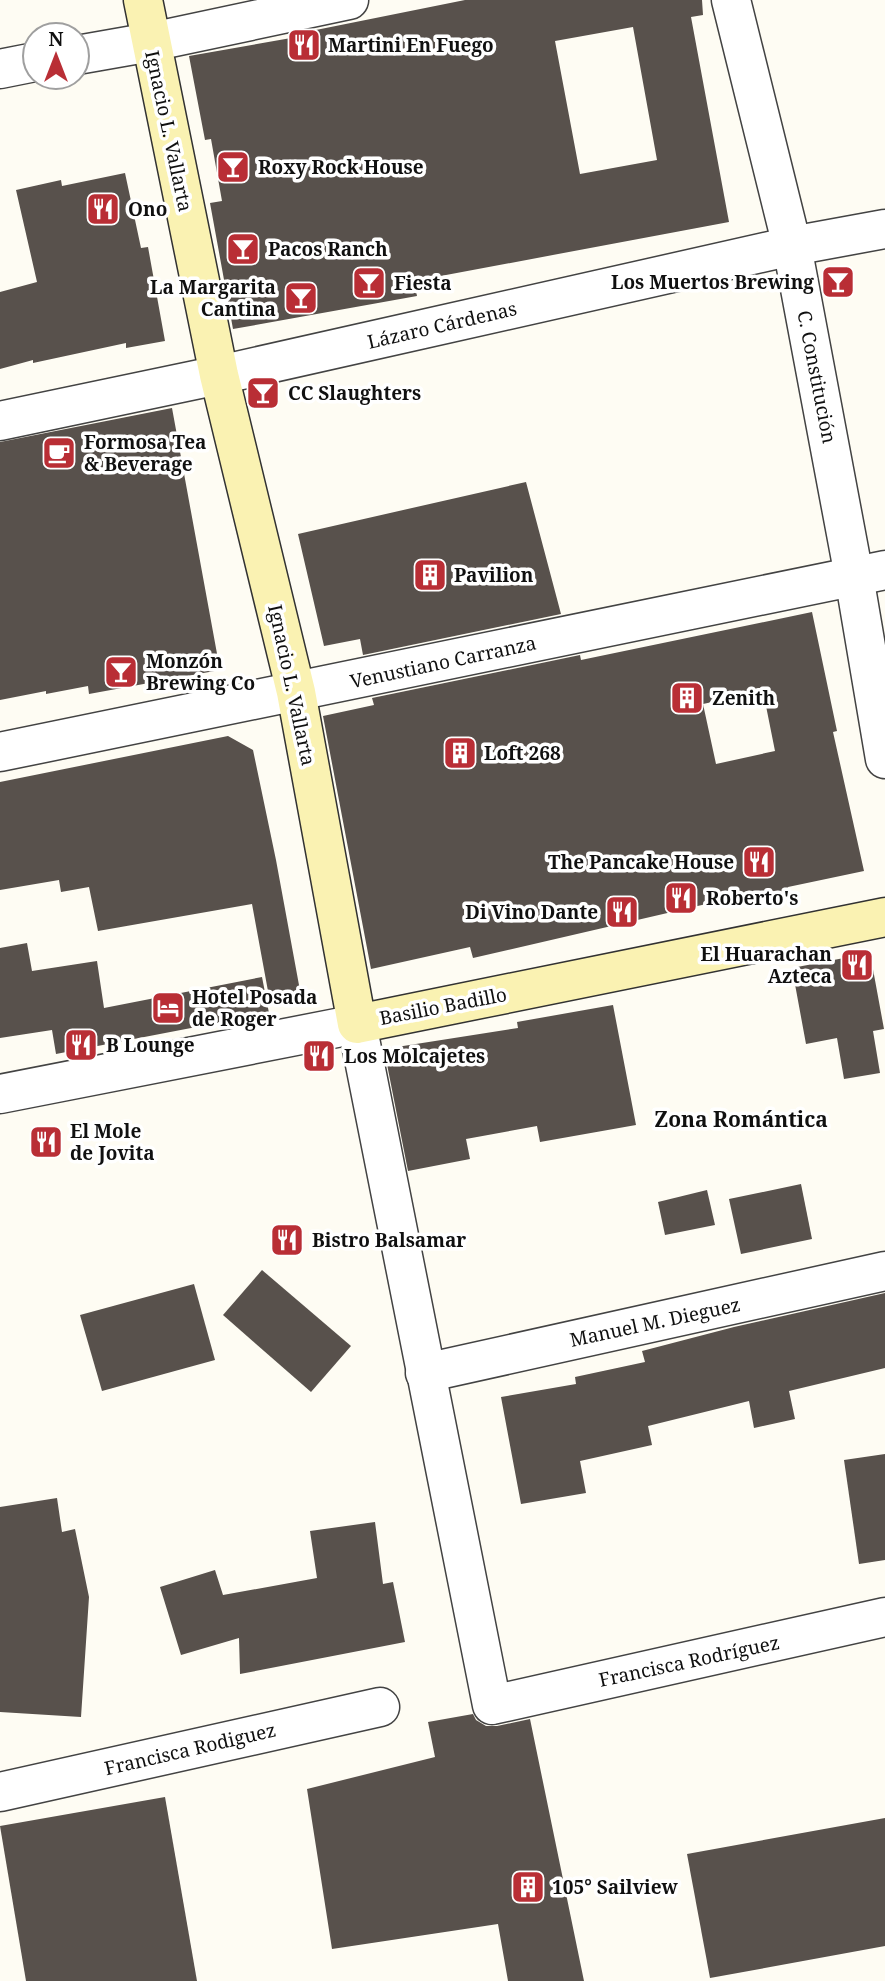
<svg xmlns="http://www.w3.org/2000/svg" width="885" height="1981" font-family="'Noto Serif',serif">
<style>
.building{fill:#58514c;fill-rule:evenodd}
.lines{fill:none;stroke-linecap:round;stroke-linejoin:round}
.minor-casing{stroke:#434343;stroke-width:41}
.tertiary-casing{stroke:#434343;stroke-width:41}
.secondary-casing{stroke:#323232;stroke-width:41}
.minor{stroke:#fff;stroke-width:38}
.tertiary{stroke:#fff;stroke-width:38}
.secondary{stroke:#faf2b2;stroke-width:38}
.labels{text-anchor:middle;stroke-width:7;stroke-linejoin:round;paint-order:stroke}
.poi-label{font-size:19px;font-weight:bold;fill:#101010;stroke:#fff;text-anchor:start}
.street-label{font-size:19px;fill:#101010;stroke:#fff}
.neighbourhood-label{font-size:21px;font-weight:bold;fill:#101010;stroke:#fff}
</style>
<rect width="100%" height="100%" fill="#fefcf3"/>
<!-- building -->
<g class="building">
<path d="M465,0H702L703,15L691,17L729,222L414,281L417,296L233,329L210,203L222,201L211,139L205,140L189,56L291,38V35ZM633,27L657,160L580,174L555,41Z"/>
<path d="M125,173L141,248L148,247L165,341L126,348V343L33,363V360L0,369V292L37,282L16,190L61,180L62,186Z"/>
<path d="M172,408L220,670L89,694L88,686L46,694V691L0,700V442Z"/>
<path d="M526,482L561,614L363,655L360,639L324,646L298,534Z"/>
<path d="M812,612L837,731L833,732L864,871L788,887L789,892L746,902L745,895L473,958L470,947L371,969L323,716L374,705L372,698L580,655L581,660ZM763,691L775,751L716,764L703,704Z"/>
<path d="M228,736L253,750L276,860L301,996L270,1002L252,904L98,931L89,887L61,892L59,880L0,890V782Z"/>
<path d="M27,943L32,971L97,961L104,1008L262,977L269,1013L56,1054L52,1030L0,1038V948Z"/>
<path d="M870,953L884,1029L873,1031L880,1073L844,1079L837,1038L806,1044L792,968Z"/>
<path d="M613,1005L636,1125L540,1142L537,1126L466,1139L470,1159L408,1171L384,1049L518,1028L517,1022Z"/>
<path d="M801,1184L812,1239L741,1254L729,1199Z"/>
<path d="M707,1190L715,1225L665,1235L658,1202Z"/>
<path d="M262,1270L351,1346L311,1392L223,1315Z"/>
<path d="M194,1284L215,1360L102,1391L80,1315Z"/>
<path d="M885,1293V1368L789,1391L795,1419L754,1428L749,1401L648,1426L652,1445L580,1461L586,1493L521,1504L501,1397L576,1384L575,1377L645,1362L642,1351L734,1327Z"/>
<path d="M885,1454V1560L859,1564L844,1460Z"/>
<path d="M57,1498L62,1532L75,1529L89,1597L81,1717L0,1712V1507Z"/>
<path d="M375,1522L383,1584L393,1582L405,1642L240,1674L239,1638L181,1655L160,1587L215,1570L223,1595L317,1578L310,1531Z"/>
<path d="M473,1714L476,1720L486,1726H497L530,1719L584,1981H508L498,1924L332,1949L307,1789L435,1757L428,1722Z"/>
<path d="M165,1797L197,1981H26L0,1826Z"/>
<path d="M885,1818V1946L710,1978L687,1854Z"/>
</g>
<g class="lines">
<defs>
<g id="minor">
<path d="M731,0L792,246L854,576L885,759"/>
<path d="M77,55L151,42L349,0"/>
<path d="M0,69L35,62"/>
<path d="M0,421L219,375L792,246L885,229"/>
<path d="M357,1024L492,1705L885,1617"/>
<path d="M425,1373L885,1271"/>
<path d="M0,1792L380,1707"/>
</g>
<g id="tertiary">
<path d="M0,752L885,570"/>
<path d="M0,1094L357,1024"/>
</g>
<path id="secondary" d="M143,0L219,375L296,692L357,1024L885,917"/>
</defs>
<!-- minor casing -->
<use href="#minor" class="minor-casing"/>
<!-- tertiary casing -->
<use href="#tertiary" class="tertiary-casing"/>
<!-- secondary casing -->
<use href="#secondary" class="secondary-casing"/>
<!-- minor -->
<use href="#minor" class="minor"/>
<!-- tertiary -->
<use href="#tertiary" class="tertiary"/>
<!-- secondary -->
<use href="#secondary" class="secondary"/>
</g>
<!-- icons -->
<defs>
<symbol id="restaurant-square" viewBox="-11 -11 22 22"><rect x="-9" y="-9" width="18" height="18" rx="4" fill="#b92e35" stroke="#fff"/><path d="M-5-6h1v4h1v-4h1v4h1v-4h1v5L-1.5 .5V6h-2V.5L-5-1ZM5-6V6H3V1.5H1.5Q1.5-4 5-6Z" fill="#fff"/></symbol>
<symbol id="bar-square" viewBox="-11 -11 22 22"><rect x="-9" y="-9" width="18" height="18" rx="4" fill="#b92e35" stroke="#fff"/><path d="M-6-5H6L.8 .8V4.5H3.5V6h-7V4.5H-.8V.8Z" fill="#fff"/></symbol>
<symbol id="cafe-square" viewBox="-11 -11 22 22"><rect x="-9" y="-9" width="18" height="18" rx="4" fill="#b92e35" stroke="#fff"/><path d="M-5.5-4.5H6V0H3Q3 3.5 0 3.5H-2.5Q-5.5 3.5-5.5 0ZM3-3.2v2h1.7v-2ZM-6 4.5H4V6H-6Z" fill="#fff"/></symbol>
<symbol id="building-square" viewBox="-11 -11 22 22"><rect x="-9" y="-9" width="18" height="18" rx="4" fill="#b92e35" stroke="#fff"/><path d="M-4-6H4V6H1V3H-1V6H-4ZM-2.5-4.3h1.7v1.8h-1.7ZM.8-4.3h1.7v1.8H.8ZM-2.5-1h1.7V.8h-1.7ZM.8-1h1.7V.8H.8Z" fill="#fff"/></symbol>
<symbol id="hotel-square" viewBox="-11 -11 22 22"><rect x="-9" y="-9" width="18" height="18" rx="4" fill="#b92e35" stroke="#fff"/><path d="M-6-4.5h1.5V1H6V5H4.5V3h-9V5H-6ZM-4 0a1.8 1.8 0 1 1 3.6 0ZM.5 0V-2.5h3Q6-2.5 6 0Z" fill="#fff"/></symbol>
</defs>
<g fill-rule="evenodd">
<use href="#restaurant-square" x="285" y="26" width="38" height="38"/>
<use href="#bar-square" x="214" y="148" width="38" height="38"/>
<use href="#restaurant-square" x="84" y="190" width="38" height="38"/>
<use href="#bar-square" x="224" y="230" width="38" height="38"/>
<use href="#bar-square" x="819" y="263" width="38" height="38"/>
<use href="#bar-square" x="350" y="264" width="38" height="38"/>
<use href="#bar-square" x="282" y="279" width="38" height="38"/>
<use href="#bar-square" x="244" y="374" width="38" height="38"/>
<use href="#cafe-square" x="40" y="434" width="38" height="38"/>
<use href="#building-square" x="411" y="556" width="38" height="38"/>
<use href="#bar-square" x="102" y="653" width="38" height="38"/>
<use href="#building-square" x="668" y="679" width="38" height="38"/>
<use href="#building-square" x="441" y="734" width="38" height="38"/>
<use href="#restaurant-square" x="740" y="843" width="38" height="38"/>
<use href="#restaurant-square" x="662" y="879" width="38" height="38"/>
<use href="#restaurant-square" x="603" y="893" width="38" height="38"/>
<use href="#restaurant-square" x="838" y="946" width="38" height="38"/>
<use href="#hotel-square" x="149" y="989" width="38" height="38"/>
<use href="#restaurant-square" x="62" y="1026" width="38" height="38"/>
<use href="#restaurant-square" x="300" y="1037" width="38" height="38"/>
<use href="#restaurant-square" x="27" y="1123" width="38" height="38"/>
<use href="#restaurant-square" x="268" y="1221" width="38" height="38"/>
<use href="#building-square" x="509" y="1868" width="38" height="38"/>
</g>
<g class="labels">
<!-- poi labels -->
<g class="poi-label">
<text x="328" y="52">Martini En Fuego</text>
<text x="258" y="174">Roxy Rock House</text>
<text x="128" y="216">Ono</text>
<text x="268" y="256">Pacos Ranch</text>
<text x="814" y="289" text-anchor="end">Los Muertos Brewing</text>
<text x="394" y="290">Fiesta</text>
<text x="276" y="294" text-anchor="end">La Margarita<tspan x="276" dy="22">Cantina</tspan></text>
<text x="288" y="400">CC Slaughters</text>
<text x="84" y="449">Formosa Tea<tspan x="84" dy="22">&amp; Beverage</tspan></text>
<text x="454" y="582">Pavilion</text>
<text x="146" y="668">Monzón<tspan x="146" dy="22">Brewing Co</tspan></text>
<text x="712" y="705">Zenith</text>
<text x="484" y="760">Loft 268</text>
<text x="734" y="869" text-anchor="end">The Pancake House</text>
<text x="706" y="905">Roberto's</text>
<text x="598" y="919" text-anchor="end">Di Vino Dante</text>
<text x="832" y="961" text-anchor="end">El Huarachan<tspan x="832" dy="22">Azteca</tspan></text>
<text x="192" y="1004">Hotel Posada<tspan x="192" dy="22">de Roger</tspan></text>
<text x="106" y="1052">B Lounge</text>
<text x="344" y="1063">Los Molcajetes</text>
<text x="70" y="1138">El Mole<tspan x="70" dy="22">de Jovita</tspan></text>
<text x="312" y="1247">Bistro Balsamar</text>
<text x="552" y="1894">105° Sailview</text>
</g>
<!-- street labels -->
<g class="street-label">
<text transform="translate(169 131) rotate(78)" y="7">Ignacio L. Vallarta</text>
<text transform="translate(442 325) rotate(-13)" y="7">Lázaro Cárdenas</text>
<text transform="translate(817 377) rotate(79)" y="7">C. Constitución</text>
<text transform="translate(443 662) rotate(-12)" y="7">Venustiano Carranza</text>
<text transform="translate(292 685) rotate(78)" y="7">Ignacio L. Vallarta</text>
<text transform="translate(443 1006) rotate(-11)" y="7">Basilio Badillo</text>
<text transform="translate(655 1322) rotate(-12)" y="7">Manuel M. Dieguez</text>
<text transform="translate(689 1661) rotate(-12)" y="7">Francisca Rodríguez</text>
<text transform="translate(190 1749) rotate(-13)" y="7">Francisca Rodiguez</text>
</g>
<!-- neighbourhood labels -->
<g class="neighbourhood-label">
<text x="741" y="1127">Zona Romántica</text>
</g>
</g>
<!-- north arrow -->
<g transform="translate(56 56)"><circle r="33" fill="#ffffff" stroke="#9f9f9f" stroke-width="2"/>
<path d="M0-5L12 26L0 18L-12 26Z" fill="#b92e35"/>
<text y="-10" font-size="19" font-weight="bold" text-anchor="middle" fill="#101010">N</text>
</g>
</svg>
